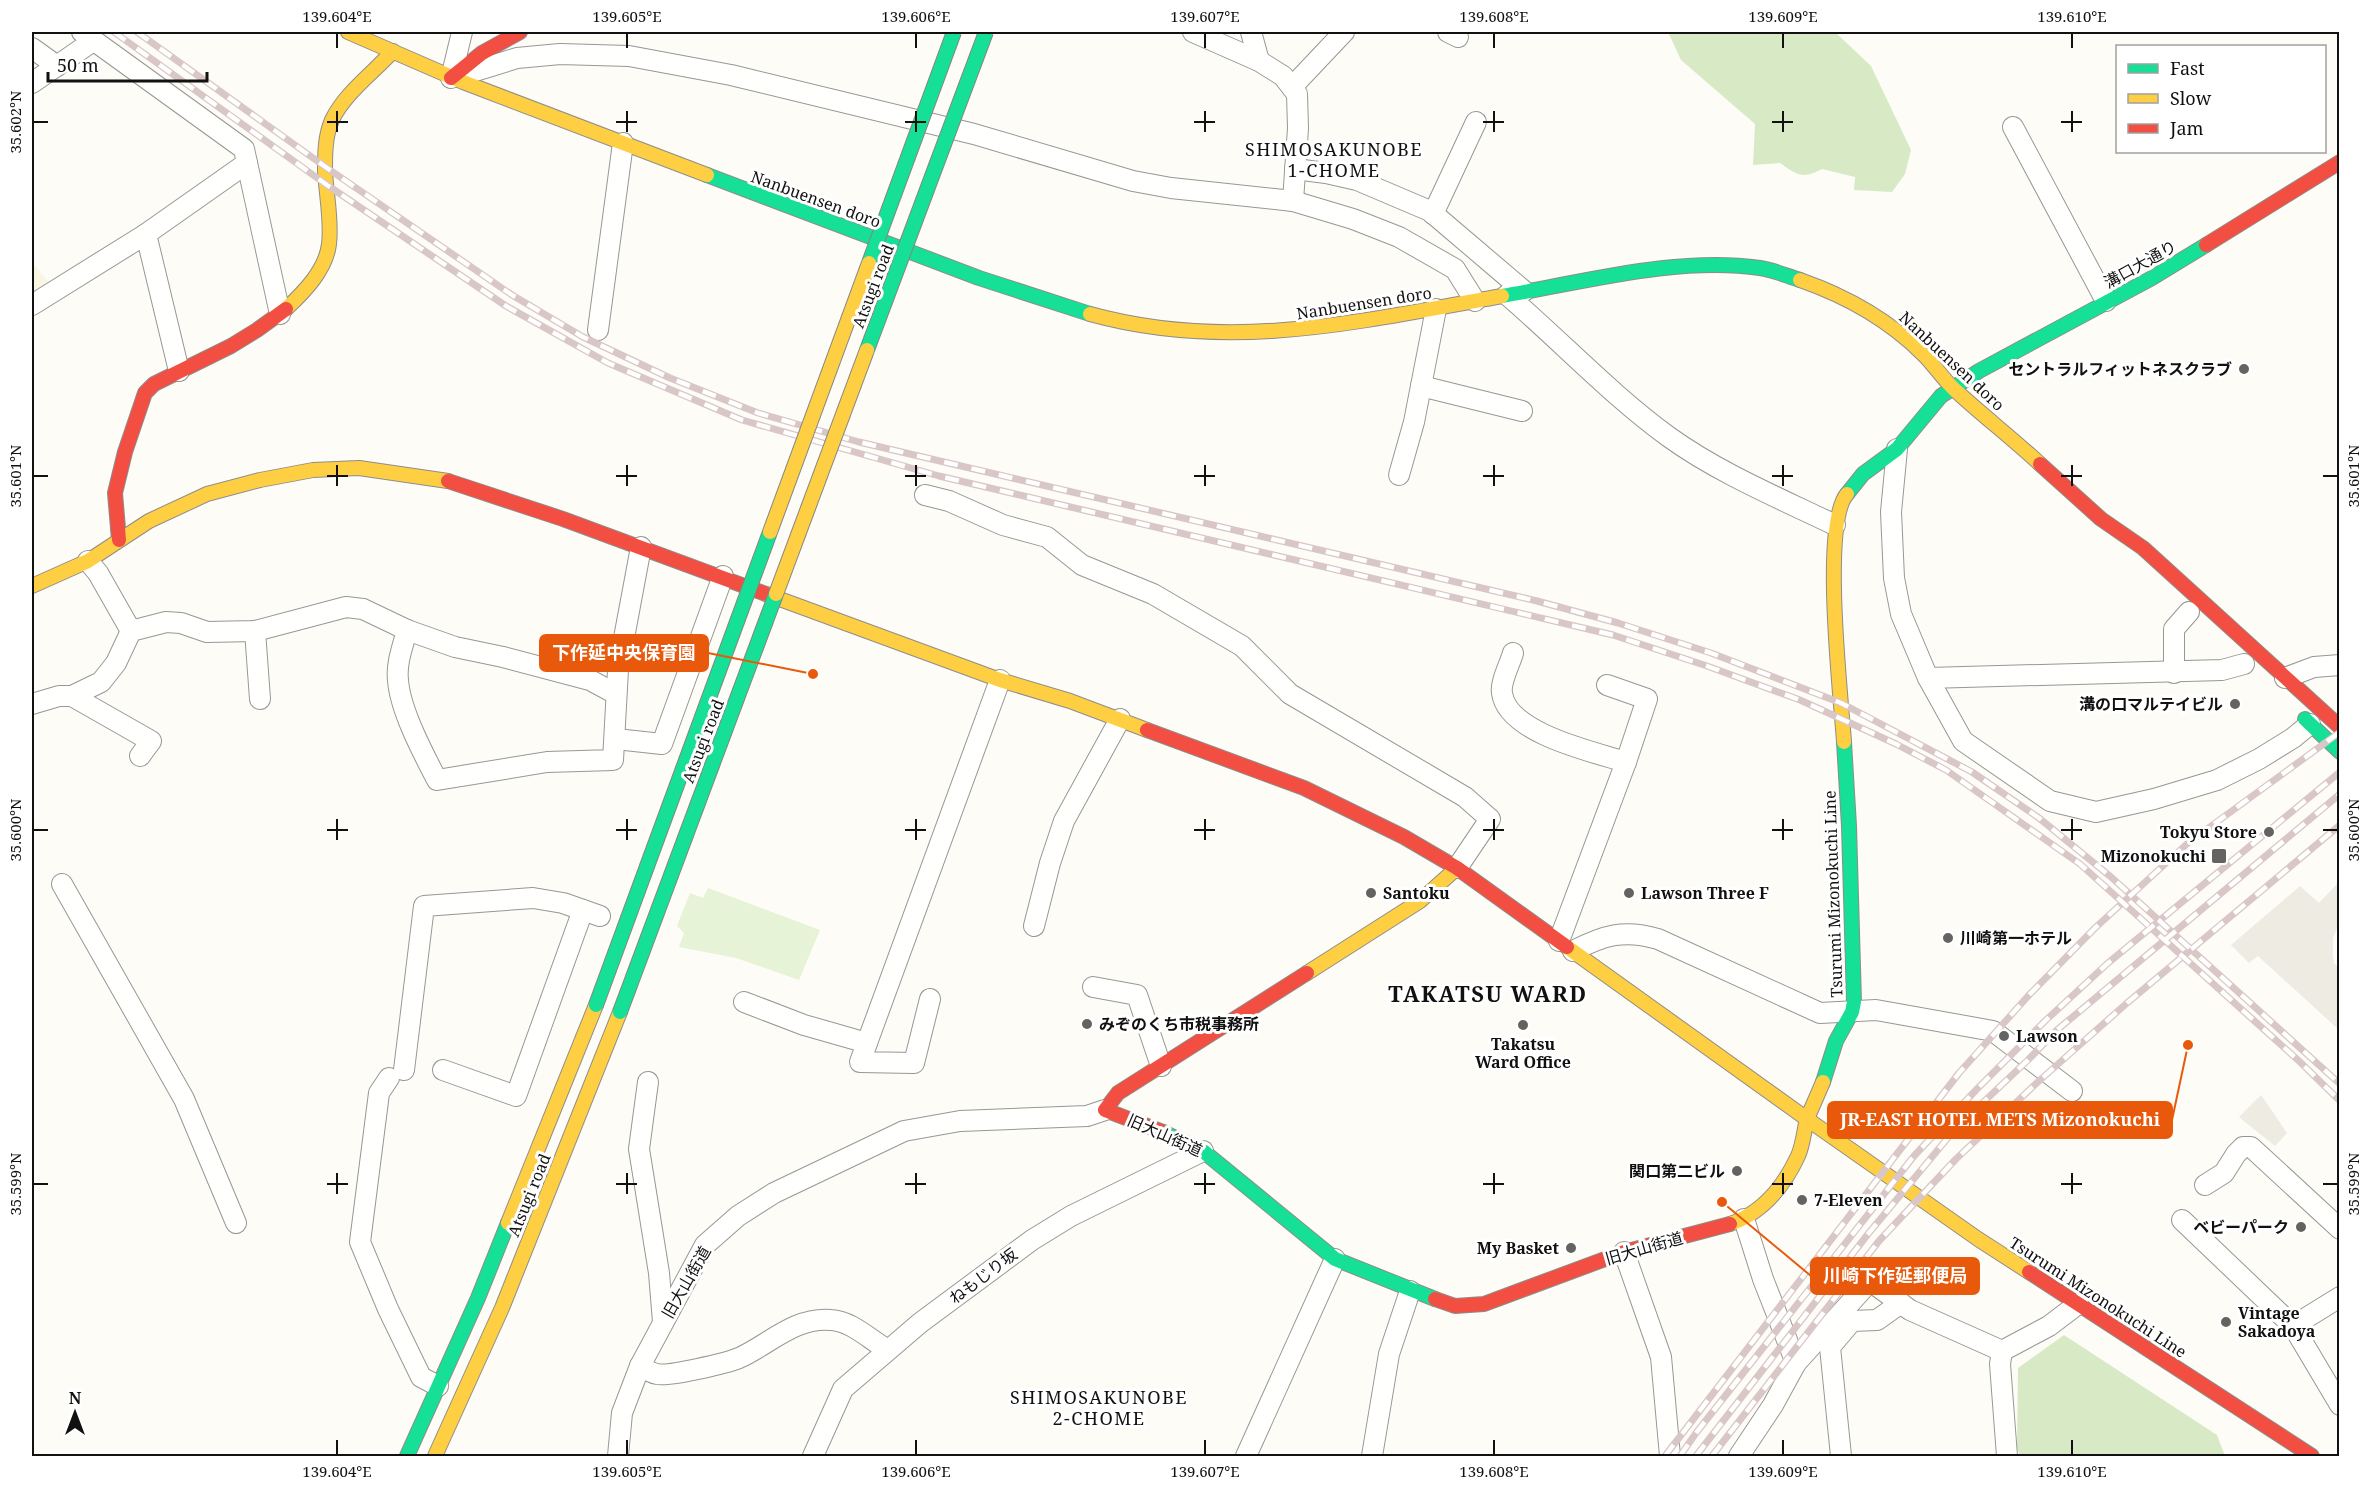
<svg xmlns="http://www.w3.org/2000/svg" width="2371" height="1488" font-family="'Noto Serif','Noto Sans JP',serif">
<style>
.farmland{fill:#f9f7e4}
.green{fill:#e7f3d7}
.forest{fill:#d8eac5}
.plaza{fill:#edebe2}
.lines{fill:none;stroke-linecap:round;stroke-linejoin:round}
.street-casing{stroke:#979795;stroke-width:22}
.fast-casing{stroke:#8e8d8b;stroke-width:16}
.slow-casing{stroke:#8e8d8b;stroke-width:16}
.jam-casing{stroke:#8e8d8b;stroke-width:16}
.street{stroke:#fffffe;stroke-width:20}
.fast{stroke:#16e098;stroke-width:14}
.slow{stroke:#ffcf43;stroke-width:14}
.jam{stroke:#f24e42;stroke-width:14}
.rail-casing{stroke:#d9c6c7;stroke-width:7}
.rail{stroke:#fff;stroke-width:4.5;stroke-dasharray:14;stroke-linecap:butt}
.fast-bridge-casing{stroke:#858482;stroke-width:16;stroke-linecap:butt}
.slow-bridge-casing{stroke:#858482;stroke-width:16;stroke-linecap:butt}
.fast-bridge{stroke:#16e098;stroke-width:14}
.slow-bridge{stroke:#ffcf43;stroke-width:14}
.ticks{fill:none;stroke:#111;stroke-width:2}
.poi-dot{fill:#646362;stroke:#fff;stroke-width:2}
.labels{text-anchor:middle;stroke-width:6;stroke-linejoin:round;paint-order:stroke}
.street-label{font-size:16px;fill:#111;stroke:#fff}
.poi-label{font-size:16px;font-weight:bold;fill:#111;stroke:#fff;text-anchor:end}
.neighbourhood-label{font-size:18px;letter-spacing:1.5px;fill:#111;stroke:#fff}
.district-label{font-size:22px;font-weight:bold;letter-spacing:1.5px;fill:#111;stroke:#fff}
.leader{fill:none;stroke:#e8590c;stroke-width:2}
.callout-dot{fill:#e8590c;stroke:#fff;stroke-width:2}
.callout{fill:#e8590c;stroke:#e8590c;stroke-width:2}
.callout-label{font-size:18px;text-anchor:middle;font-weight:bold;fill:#fff}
.neatline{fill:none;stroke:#111;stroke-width:2}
.ticks-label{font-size:15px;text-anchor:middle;fill:#111}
</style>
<rect width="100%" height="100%" fill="#fdfcf7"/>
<!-- farmland -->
<path class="farmland" d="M32,262L50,284L32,297Z"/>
<!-- green -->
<path class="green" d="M708,888L820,930L799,980L736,958L679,947L684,933L677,926L690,893L703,898Z"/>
<!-- forest -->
<g class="forest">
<path d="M1668,32H1835L1871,66L1911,150L1905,174L1892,192L1854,190L1855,177L1822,169C1802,179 1799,176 1780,163L1753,165L1755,124L1681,60Z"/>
<path d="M2064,1335L2217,1435L2225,1456H2020L2017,1448L2018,1368Z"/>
</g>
<!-- plaza -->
<g class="plaza">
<path d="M2339,882V923L2333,938V956L2334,963L2339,968V1030L2258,956L2249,963L2231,945L2300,886L2319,903Z"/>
<path d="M2261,1095L2287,1133L2275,1146L2239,1117Z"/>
</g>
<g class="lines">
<defs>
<g id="street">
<path d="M82,32L244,149L280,314"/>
<path d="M1193,32L1259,61L1283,76L1297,94L1298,128L1293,201"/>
<path d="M1251,32L1259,61"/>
<path d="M1448,32L1458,37"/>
<path d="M32,48L57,66"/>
<path d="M459,76L517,58L560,54L629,56L731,75L974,134L1133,181L1171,188L1293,201L1353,219L1399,237L1455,269L1475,301"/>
<path d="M451,78L462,32"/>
<path d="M32,83L93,41"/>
<path d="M1292,87L1344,32"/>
<path d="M2013,127L2106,301"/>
<path d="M1295,169L1326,173L1357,180L1430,211L1524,291"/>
<path d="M1433,214L1476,122"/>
<path d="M146,234L179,371"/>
<path d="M1507,295C1562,342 1610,394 1669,437C1719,473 1779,498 1835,525"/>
<path d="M32,305L146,234L247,163"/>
<path d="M598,330L623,143"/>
<path d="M1421,386L1522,411"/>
<path d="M1897,449L1891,512L1894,578L1901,614L1928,678L1963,741L2050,801L2096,812L2154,799L2217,780L2259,759L2293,738L2310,724"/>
<path d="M1399,475L1414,422L1436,309"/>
<path d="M925,495L949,501L1003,525L1047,537L1082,565L1153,594L1242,646L1290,694L1465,797L1490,819L1457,868"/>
<path d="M88,561L98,573L131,631"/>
<path d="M407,630C403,646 396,663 398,680C400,710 423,753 437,780L547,762L613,760L618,670L641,547"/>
<path d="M255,631L260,699"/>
<path d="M1513,653C1510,664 1500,682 1502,693C1507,733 1593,752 1626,762"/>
<path d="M2174,673V629L2189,612"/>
<path d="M1928,678L2222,670L2244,664"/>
<path d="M2285,678L2314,667L2340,665"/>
<path d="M72,696L151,741L140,756"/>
<path d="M32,704L59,696H72L101,682L116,663L131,631L166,622L181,623L207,632L255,631L346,607L363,609L407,630L455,647L503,657L590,680L616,694"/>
<path d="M616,739L662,744L723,576"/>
<path d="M62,884L184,1099L236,1223"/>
<path d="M1034,926L1050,863L1064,821L1120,719"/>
<path d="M1559,941L1626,762L1647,699L1607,685"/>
<path d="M1573,951C1604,935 1624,929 1658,939L1820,1013L1876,1010L1993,1031L2072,1091"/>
<path d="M1093,987L1137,995L1161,1066"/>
<path d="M930,999L914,1063L860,1062L1000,680"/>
<path d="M744,1002L804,1025L867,1043"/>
<path d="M404,1070L424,906L533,898L563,903L600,916"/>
<path d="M443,1070L516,1096L583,910"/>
<path d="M389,1078L379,1093L360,1242L388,1309L421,1377L438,1386"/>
<path d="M648,1082L639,1149L659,1273L663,1322"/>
<path d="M2205,1185L2224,1173L2236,1154L2243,1147H2251L2340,1229"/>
<path d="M1744,1219L1763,1279L1796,1363"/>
<path d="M2182,1220L2293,1326L2340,1405"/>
<path d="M1624,1252L1661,1357L1670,1456"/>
<path d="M2293,1326L2340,1297"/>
<path d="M640,1366C645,1369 651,1373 657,1374C668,1377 727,1363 739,1358C770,1344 794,1317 831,1320C852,1321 870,1340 888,1350"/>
<path d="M618,1456L622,1413L640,1366L705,1245L738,1216L774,1193L904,1131L960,1121L1087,1116L1105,1110"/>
<path d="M813,1456L843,1389L920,1323L1032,1240L1071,1216L1203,1151"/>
<path d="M1246,1456L1335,1259"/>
<path d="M1372,1456L1389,1354L1410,1291"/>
<path d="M1739,1456L1773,1405L1796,1363L1870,1281L1910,1310L2002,1351"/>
<path d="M1841,1456L1830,1347L1852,1321L1877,1320L1901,1303"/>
<path d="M2007,1456L2000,1364L2002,1351L2049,1326L2078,1304"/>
</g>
<g id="fast">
<path d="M707,175L979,278L1090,314"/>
<path d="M1502,296C1584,282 1678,256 1760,268C1774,270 1787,276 1800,280"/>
<path d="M1847,494L1863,474L1897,449L1941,396L1979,371L2152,278L2206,245"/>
<path d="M2305,719L2340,752"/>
<path d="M1823,1082L1836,1041L1852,1012L1854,1002L1849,826L1844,742"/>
<path d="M1163,1132L1203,1151L1335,1259L1435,1299"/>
<path d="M407,1456L478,1298L508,1223"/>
</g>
<g id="slow">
<path d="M348,32L463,82L707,175"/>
<path d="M1800,280C1846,296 1889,320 1924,355C1935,366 1943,379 1954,389C1982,415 2012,438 2040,464"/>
<path d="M286,309C304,292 326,270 329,244C332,221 326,194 325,170C325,154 325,136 332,120C345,93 373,73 393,51"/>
<path d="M1090,314C1231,353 1362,321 1502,296"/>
<path d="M32,586L88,561L149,521L207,494L260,480L313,470L359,468L448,481"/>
<path d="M766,594L1000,680L1070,701L1147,730"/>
<path d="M1844,742C1841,696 1821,524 1847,494"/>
<path d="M1567,947L1807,1119C1804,1131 1803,1145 1798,1156C1784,1186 1762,1213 1730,1224"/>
<path d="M1307,973L1420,901L1457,868"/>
<path d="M1823,1082L1807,1119L1978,1239L2029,1272"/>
<path d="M508,1223L596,1005"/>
<path d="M435,1456L502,1308L620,1012"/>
</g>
<g id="jam">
<path d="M451,78L482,53L520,32"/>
<path d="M2206,245L2340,162"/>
<path d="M2040,464L2101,519L2143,548L2340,727"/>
<path d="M448,481L563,519L766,594"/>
<path d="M119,540L115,493L125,452L145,393L154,384L231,346L257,330L286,309"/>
<path d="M1147,730L1304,788L1404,837L1457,868L1567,947"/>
<path d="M1163,1132L1105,1110L1118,1093L1307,973"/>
<path d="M2029,1272L2312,1456"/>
<path d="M1435,1299L1455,1306L1484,1304L1624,1252L1730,1224"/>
</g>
</defs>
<!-- street casing -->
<use href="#street" class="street-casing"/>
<!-- fast casing -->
<use href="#fast" class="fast-casing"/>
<!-- slow casing -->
<use href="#slow" class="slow-casing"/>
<!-- jam casing -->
<use href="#jam" class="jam-casing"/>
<!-- street -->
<use href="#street" class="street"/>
<!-- fast -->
<use href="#fast" class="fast"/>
<!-- slow -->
<use href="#slow" class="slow"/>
<!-- jam -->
<use href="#jam" class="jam"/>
<defs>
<g id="rail">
<path d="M114,32L327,185L506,306L608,363L742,420L939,476L1613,635L1707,666L1800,700L1896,744L1946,770L2080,864L2299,1061L2340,1101"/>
<path d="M137,32L327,168L512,295L583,337L670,378L758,413L859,442L1537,601L1618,623L1711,653L1841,703L1972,772L2039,818L2111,877L2340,1084"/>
<path d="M1665,1456L1959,1073L2029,995L2095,928L2188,843L2340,732"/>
<path d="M1680,1456L1696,1433L1914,1156L1976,1090L2046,1020L2108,963L2340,772"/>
<path d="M1696,1456L1868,1234L1956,1128L2028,1060L2057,1030L2340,794"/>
<path d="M1712,1456L1879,1241L1956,1159L2040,1080L2127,1003L2340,825"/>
</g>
</defs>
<!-- rail casing -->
<use href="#rail" class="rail-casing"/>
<!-- rail -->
<use href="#rail" class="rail"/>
<defs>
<g id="fast-bridge">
<path d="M869,263L954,32"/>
<path d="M867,350L986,32"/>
<path d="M596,1005L770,532"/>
<path d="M620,1012L776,594"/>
</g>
<g id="slow-bridge">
<path d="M770,532L869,263"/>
<path d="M776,594L867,350"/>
</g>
</defs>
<!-- fast-bridge casing -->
<use href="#fast-bridge" class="fast-bridge-casing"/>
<!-- slow-bridge casing -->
<use href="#slow-bridge" class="slow-bridge-casing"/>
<!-- fast-bridge -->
<use href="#fast-bridge" class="fast-bridge"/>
<!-- slow-bridge -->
<use href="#slow-bridge" class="slow-bridge"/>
</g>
<!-- ticks -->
<path class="ticks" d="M337,33V48M627,33V48M916,33V48M1205,33V48M1494,33V48M1783,33V48M2072,33V48M337,111V132M627,111V132M916,111V132M1205,111V132M1494,111V132M1783,111V132M2072,111V132M33,122H48M327,122H348M616,122H637M905,122H926M1194,122H1215M1483,122H1504M1772,122H1793M2061,122H2082M337,465V486M627,465V486M916,465V486M1205,465V486M1494,465V486M1783,465V486M2072,465V486M33,476H48M327,476H348M616,476H637M905,476H926M1194,476H1215M1483,476H1504M1772,476H1793M2061,476H2082M2323,476H2338M337,819V840M627,819V840M916,819V840M1205,819V840M1494,819V840M1783,819V840M2072,819V840M33,830H48M327,830H348M616,830H637M905,830H926M1194,830H1215M1483,830H1504M1772,830H1793M2061,830H2082M2323,830H2338M337,1173V1194M627,1173V1194M916,1173V1194M1205,1173V1194M1494,1173V1194M1783,1173V1194M2072,1173V1194M33,1184H48M327,1184H348M616,1184H637M905,1184H926M1194,1184H1215M1483,1184H1504M1772,1184H1793M2061,1184H2082M2323,1184H2338M337,1440V1455M627,1440V1455M916,1440V1455M1205,1440V1455M1494,1440V1455M1783,1440V1455M2072,1440V1455"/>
<!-- markers -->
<g class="poi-dot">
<circle cx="2244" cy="369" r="6"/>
<circle cx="2235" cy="704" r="6"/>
<circle cx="2269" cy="832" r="6"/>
<rect x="2211" y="848" width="16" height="16" rx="3"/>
<circle cx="1371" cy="893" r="6"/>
<circle cx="1629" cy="893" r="6"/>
<circle cx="1948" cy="938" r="6"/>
<circle cx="1087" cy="1024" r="6"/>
<circle cx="1523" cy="1025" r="6"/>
<circle cx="2004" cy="1036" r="6"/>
<circle cx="1737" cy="1171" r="6"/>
<circle cx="1802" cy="1200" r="6"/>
<circle cx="2301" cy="1227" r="6"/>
<circle cx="1571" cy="1248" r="6"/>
<circle cx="2226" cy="1322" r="6"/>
</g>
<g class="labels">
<!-- street labels -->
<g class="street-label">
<text transform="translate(816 199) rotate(20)" y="6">Nanbuensen doro</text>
<text transform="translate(2140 264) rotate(-29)" y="6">溝口大通り</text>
<text transform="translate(873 286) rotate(-69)" y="6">Atsugi road</text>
<text transform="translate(1364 303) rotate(-9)" y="6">Nanbuensen doro</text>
<text transform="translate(1952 361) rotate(43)" y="6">Nanbuensen doro</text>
<text transform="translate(703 741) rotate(-69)" y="6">Atsugi road</text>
<text transform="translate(1833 894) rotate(-92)" y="6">Tsurumi Mizonokuchi Line</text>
<text transform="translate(1165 1135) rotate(24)" y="6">旧大山街道</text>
<text transform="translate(529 1195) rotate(-68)" y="6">Atsugi road</text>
<text transform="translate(1644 1248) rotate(-16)" y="6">旧大山街道</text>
<text transform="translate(983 1276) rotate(-37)" y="6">ねもじり坂</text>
<text transform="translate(686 1282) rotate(-60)" y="6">旧大山街道</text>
<text transform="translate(2098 1297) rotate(33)" y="6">Tsurumi Mizonokuchi Line</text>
</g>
<!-- poi labels -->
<g class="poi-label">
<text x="2232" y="375">セントラルフィットネスクラブ</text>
<text x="2223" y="710">溝の口マルテイビル</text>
<text x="2257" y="838">Tokyu Store</text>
<text x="2206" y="862">Mizonokuchi</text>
<text x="1383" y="899" text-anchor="start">Santoku</text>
<text x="1641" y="899" text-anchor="start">Lawson Three F</text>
<text x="1960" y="944" text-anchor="start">川崎第一ホテル</text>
<text x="1099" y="1030" text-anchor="start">みぞのくち市税事務所</text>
<text x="2016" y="1042" text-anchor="start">Lawson</text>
<text x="1523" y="1050" text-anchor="middle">Takatsu<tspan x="1523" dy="18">Ward Office</tspan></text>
<text x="1725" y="1177">関口第二ビル</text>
<text x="1814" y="1206" text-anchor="start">7-Eleven</text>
<text x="2289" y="1233">ベビーパーク</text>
<text x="1559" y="1254">My Basket</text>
<text x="2238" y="1319" text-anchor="start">Vintage<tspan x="2238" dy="18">Sakadoya</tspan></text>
</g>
<!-- neighbourhood labels -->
<g class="neighbourhood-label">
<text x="1334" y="156">SHIMOSAKUNOBE<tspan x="1334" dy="21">1-CHOME</tspan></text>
<text x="1099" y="1404">SHIMOSAKUNOBE<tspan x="1099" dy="21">2-CHOME</tspan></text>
</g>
<!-- district labels -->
<g class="district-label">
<text x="1488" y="1002">TAKATSU WARD</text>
</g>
</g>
<!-- callouts -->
<path class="leader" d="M813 674L708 653M2188 1045L2172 1120M1722 1202L1811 1276"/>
<g class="callout-dot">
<circle cx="813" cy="674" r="6"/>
<circle cx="2188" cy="1045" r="6"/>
<circle cx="1722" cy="1202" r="6"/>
</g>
<g class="callout">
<rect x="540" y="635" width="168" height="36" rx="6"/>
<rect x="1828" y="1102" width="344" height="36" rx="6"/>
<rect x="1811" y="1258" width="168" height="36" rx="6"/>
</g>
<g class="callout-label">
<text x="624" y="659">下作延中央保育園</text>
<text x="2000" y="1126">JR-EAST HOTEL METS Mizonokuchi</text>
<text x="1895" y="1282">川崎下作延郵便局</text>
</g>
<!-- border -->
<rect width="2371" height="1488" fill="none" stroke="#ffffff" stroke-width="66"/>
<!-- legend -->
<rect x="2116" y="45" width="210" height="108" fill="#ffffff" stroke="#a0a0a0" stroke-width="1.5"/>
<rect x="2128" y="64" width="30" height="9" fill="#16e098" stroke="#a0a0a0" stroke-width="1.5"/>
<text x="2170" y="75" font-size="18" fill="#111111">Fast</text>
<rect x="2128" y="94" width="30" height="9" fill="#ffcf43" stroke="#a0a0a0" stroke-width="1.5"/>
<text x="2170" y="105" font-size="18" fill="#111111">Slow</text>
<rect x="2128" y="124" width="30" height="9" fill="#f24e42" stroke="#a0a0a0" stroke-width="1.5"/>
<text x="2170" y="135" font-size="18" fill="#111111">Jam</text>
<!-- north arrow -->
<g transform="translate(75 1413)" stroke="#ffffff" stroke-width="4.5" paint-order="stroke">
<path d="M0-4.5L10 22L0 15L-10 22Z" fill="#111111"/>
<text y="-9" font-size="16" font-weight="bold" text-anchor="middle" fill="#111111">N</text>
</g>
<!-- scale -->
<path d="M48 72v9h159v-9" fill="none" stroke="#111111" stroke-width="3"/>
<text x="57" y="72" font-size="18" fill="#111111" stroke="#ffffff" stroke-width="4.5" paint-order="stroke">50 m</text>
<rect x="33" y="33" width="2305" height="1422" class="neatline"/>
<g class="ticks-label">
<text x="337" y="22">139.604°E</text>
<text x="627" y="22">139.605°E</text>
<text x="916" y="22">139.606°E</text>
<text x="1205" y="22">139.607°E</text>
<text x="1494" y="22">139.608°E</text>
<text x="1783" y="22">139.609°E</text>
<text x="2072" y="22">139.610°E</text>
<text transform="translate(16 122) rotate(-90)" y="5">35.602°N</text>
<text transform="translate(16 476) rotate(-90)" y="5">35.601°N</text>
<text transform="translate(2354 476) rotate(-90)" y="5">35.601°N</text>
<text transform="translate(16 830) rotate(-90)" y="5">35.600°N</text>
<text transform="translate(2354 830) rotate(-90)" y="5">35.600°N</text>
<text transform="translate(16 1184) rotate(-90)" y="5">35.599°N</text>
<text transform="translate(2354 1184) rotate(-90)" y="5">35.599°N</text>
<text x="337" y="1477">139.604°E</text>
<text x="627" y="1477">139.605°E</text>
<text x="916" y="1477">139.606°E</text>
<text x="1205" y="1477">139.607°E</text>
<text x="1494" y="1477">139.608°E</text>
<text x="1783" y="1477">139.609°E</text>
<text x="2072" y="1477">139.610°E</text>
</g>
</svg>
